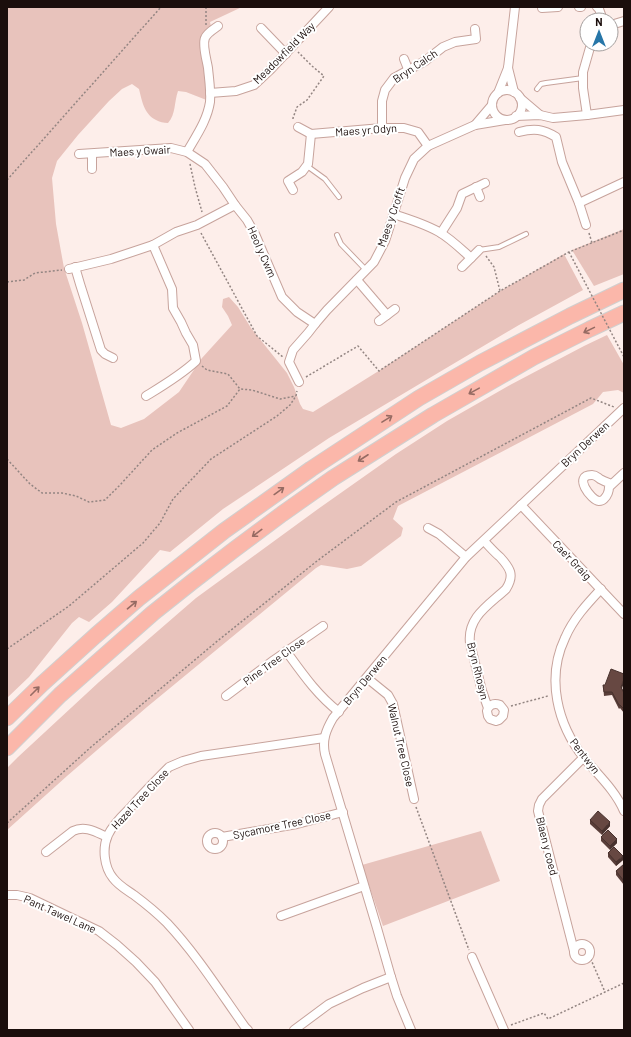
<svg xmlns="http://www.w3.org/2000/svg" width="631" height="1037" font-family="Barlow,sans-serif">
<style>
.green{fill:#e8c3bc}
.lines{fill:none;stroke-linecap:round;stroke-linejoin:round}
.lane-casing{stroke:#c7a39c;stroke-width:6}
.street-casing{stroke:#c7a39c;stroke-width:10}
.highway-casing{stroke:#d1cfce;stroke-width:17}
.path{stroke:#938582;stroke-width:1.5;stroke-dasharray:2 2;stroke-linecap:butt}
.lane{stroke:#fff;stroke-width:4}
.street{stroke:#fff;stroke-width:8}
.highway{stroke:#fbb7aa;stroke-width:15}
.path-bridge{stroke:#938582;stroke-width:1.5;stroke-dasharray:2 2;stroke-linecap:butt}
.wall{fill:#593e39}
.shaded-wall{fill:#48322e}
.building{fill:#674842;stroke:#48322e}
.oneway{stroke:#966b63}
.labels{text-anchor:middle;stroke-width:4;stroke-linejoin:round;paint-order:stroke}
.street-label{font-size:11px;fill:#1b0e0c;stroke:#fff}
</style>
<rect width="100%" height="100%" fill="#fdeeea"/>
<!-- green -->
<g class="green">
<path d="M7,7H242L210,22L212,31L207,35L209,101L186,92L178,91C174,102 176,114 168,123C164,123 159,122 156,120C144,114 142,101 139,89L132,84L122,89L109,101L78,135L57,161L52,178L56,224L64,268L82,323L111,425L121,428L144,419L179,392L202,358L232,325L228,316L222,307L223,299L229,297L238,307L251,328L287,373L294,387L300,404L303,409L313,412L377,372L500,291L564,254L583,290L519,325L448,367L329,438L223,509L170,552L160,550L112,602L89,622L79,617L72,623L29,677L7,698Z"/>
<path d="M624,229V274L594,286L572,250Z"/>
<path d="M607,335L624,365V393L618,390L603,392L593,404L398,506L393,519L403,528L401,536L361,566L347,569L321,565L316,568L147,707L67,776L7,830V768L18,757L99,682L196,598L318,509L396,454L447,421L510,385L584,346Z"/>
<path d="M481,831L500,881L383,926L362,865Z"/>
</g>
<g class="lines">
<defs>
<g id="lane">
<path d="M537,89L541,84L546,83L583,78"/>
<path d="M307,166L325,179L339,197"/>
<path d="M337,235L341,244L366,270"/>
<path d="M479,250L499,247L526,234"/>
</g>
<g id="street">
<path d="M579,7H581"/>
<path d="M597,7L599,9L603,20"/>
<path d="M542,8L558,7"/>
<path d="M611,25L624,21"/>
<path d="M261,28L286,54"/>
<path d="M404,59L408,69"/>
<path d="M508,68L514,92"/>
<circle cx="507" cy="105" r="15"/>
<path d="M210,93L236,91L254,85L271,69L329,7"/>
<path d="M498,93L508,68L515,7"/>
<path d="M520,98L540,115"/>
<path d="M587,115L583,88V72L591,44"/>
<path d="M516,116L540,115L553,118L587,115L624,110"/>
<path d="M475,125L492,105"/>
<path d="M298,127L311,134L382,128H404L418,132L428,146"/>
<path d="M382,128V101L385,90L394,78L425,61L443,47L455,42L476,39L475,29"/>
<path d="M519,132C534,128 543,129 556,137L562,162L579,203L586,225"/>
<path d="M187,152C196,136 207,121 210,102C211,91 209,79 208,68C207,61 202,45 205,38C207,33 214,29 218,26"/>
<path d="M79,154L171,148L187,152L205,164L223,187L235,205"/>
<path d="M92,154V169"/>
<path d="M476,187L480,197"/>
<path d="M293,190L288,181L302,172L308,164L311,134"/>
<path d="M579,203L624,182"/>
<path d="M393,214C409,219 425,224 439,232C451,239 461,249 471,258"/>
<path d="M441,233L457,208L462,194L485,183"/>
<path d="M75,267L80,284L101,350L105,354L113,358"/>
<path d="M462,267L479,250"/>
<path d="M69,269L111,259L153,245L176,232L197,225L235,205L247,220L255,234L282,297L297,312L315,324L308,333L293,350L289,362L299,382"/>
<path d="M357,280L387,315"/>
<path d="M379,321L395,309"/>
<path d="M315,324L327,310L374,262L385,241L405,178L414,159L428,146L475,125L505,120"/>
<path d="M146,396C164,385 181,375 196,361L193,345L186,333L181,322L173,308L172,289L153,245"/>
<path d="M612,484C608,483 604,481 600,479C597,477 596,475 592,475C572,475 591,500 599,501C601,501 603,500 604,499C608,495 609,492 609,487L624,473"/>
<path d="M521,505L624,614"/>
<path d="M428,528L439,534L466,557"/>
<path d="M484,541C489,546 494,552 500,557C510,568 515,575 506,589C489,605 467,617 470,643L482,691L488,708L487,711L488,716L490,719L496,721L499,720L503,716L504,710L500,705C495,703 491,704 488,708"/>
<path d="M601,589C587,604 573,619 565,638C546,678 557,724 584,758C598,775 615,790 624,811"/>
<path d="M286,651C302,673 317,695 339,712"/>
<path d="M367,678L388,695L393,704L414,799"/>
<path d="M226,696L274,660L323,626"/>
<circle cx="215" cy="841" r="8"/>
<path d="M222,837L297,824L343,812"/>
<path d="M46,852L73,831C85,825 96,832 107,837"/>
<path d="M7,895H17L30,898L99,931L117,945L136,962L155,982L189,1030"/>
<path d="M281,916L364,886"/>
<circle cx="582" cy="952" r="8"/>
<path d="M574,951L538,811L539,805L542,799L584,757"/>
<path d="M472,957L504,1030"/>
<path d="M248,1030L245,1027C220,992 197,955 167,923C157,913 146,904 134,895C127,890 119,886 113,878C104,867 102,848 108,835C113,824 123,815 131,807C143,793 156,780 169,767L183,761L201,756L324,738"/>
<path d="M294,1030L329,1004L363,988L391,977"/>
<path d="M411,1030L397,996L391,977L377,928L325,754C322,740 326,730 333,718L466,557L624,408"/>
</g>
<g id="highway">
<path d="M7,718L42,684L95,636L139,598L224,531L311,469L419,398L480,363L570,316L624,290"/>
<path d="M7,748L60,695L153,613L192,582L235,549L282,514L333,478L433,415L534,357L590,329L624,313"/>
</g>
</defs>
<!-- lane casing -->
<use href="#lane" class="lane-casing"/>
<!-- street casing -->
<use href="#street" class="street-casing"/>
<!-- highway casing -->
<use href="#highway" class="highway-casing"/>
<!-- path -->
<g class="path">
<path d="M206,25V7"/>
<path d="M293,119V118L297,107L307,100L324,76L312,66L298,52"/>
<path d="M190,164L195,187L202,212"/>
<path d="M7,180L161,7"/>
<path d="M201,233L257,336L283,357"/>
<path d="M589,233L592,243"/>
<path d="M486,256L494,267L500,291"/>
<path d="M7,282L24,280L35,273L62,270"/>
<path d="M202,366L207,370L228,374L240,389"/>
<path d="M306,377L358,346L379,371L500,291L569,252L624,230"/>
<path d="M7,459L30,484L42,493H62L76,496L89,502L105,500L120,485L152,450L177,433L227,406L240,389L252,390L280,399L296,396"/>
<path d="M7,649L69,606L143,543L160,523L173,499L211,459L277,416L290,405L296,396L297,391"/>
<path d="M511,706L548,696"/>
<path d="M416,807L469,950"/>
<path d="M7,823L91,747L215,643L317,561L396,502L591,398L614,407"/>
<path d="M589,955L605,992"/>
<path d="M511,1025L544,1013L548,1019L624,983"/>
</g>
<!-- lane -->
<use href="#lane" class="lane"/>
<!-- street -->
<use href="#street" class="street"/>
<!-- highway -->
<use href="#highway" class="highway"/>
<!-- path-bridge -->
<path class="path-bridge" d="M569,252L624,357"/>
</g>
<!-- wall -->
<g class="wall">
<path d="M603,685L622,689L624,693V713L620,708L619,709L612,695L604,696Z"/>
<path d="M590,820L610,826L602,835L590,824Z"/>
<path d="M601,837L617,843L610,850L601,841Z"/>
<path d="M608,853L623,860L616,866L608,857Z"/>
<path d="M624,865V885L616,875V871Z"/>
</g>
<!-- shaded-wall -->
<g class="shaded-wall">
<path d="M624,679V683L621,691V687Z"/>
<path d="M610,822V826L602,835V831Z"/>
<path d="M617,839V843L610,850V846Z"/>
<path d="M623,856V860L616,866V862Z"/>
</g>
<!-- building -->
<g class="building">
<path d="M611,669L624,674V679L621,687L624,693V709L620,705H619L612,692H604L603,685H605Z"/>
<path d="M598,811L610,822L602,831L590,820Z"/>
<path d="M608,830L617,839L610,846L601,837Z"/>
<path d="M614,847L623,856L616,862L608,853Z"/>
<path d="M624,864V881L616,871Z"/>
</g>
<!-- one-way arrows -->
<defs><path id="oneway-shaft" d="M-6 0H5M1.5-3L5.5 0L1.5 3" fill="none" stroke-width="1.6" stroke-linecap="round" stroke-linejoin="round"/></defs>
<g class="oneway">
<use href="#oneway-shaft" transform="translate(589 330) rotate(154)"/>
<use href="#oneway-shaft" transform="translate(474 391) rotate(151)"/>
<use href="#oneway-shaft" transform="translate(387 419) rotate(-32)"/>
<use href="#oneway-shaft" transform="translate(363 458) rotate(147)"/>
<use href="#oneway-shaft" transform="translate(279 491) rotate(-36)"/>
<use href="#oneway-shaft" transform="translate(257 533) rotate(143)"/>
<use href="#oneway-shaft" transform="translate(132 605) rotate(-40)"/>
<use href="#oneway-shaft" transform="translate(35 691) rotate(-45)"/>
</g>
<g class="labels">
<!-- street labels -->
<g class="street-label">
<text transform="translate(284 53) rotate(-45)" y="4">Meadowfield Way</text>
<text transform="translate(415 66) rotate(-34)" y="4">Bryn Calch</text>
<text transform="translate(366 130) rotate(-4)" y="4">Maes yr Odyn</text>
<text transform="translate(140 151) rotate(-3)" y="4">Maes y Gwair</text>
<text transform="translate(391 217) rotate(-71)" y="4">Maes y Crofft</text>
<text transform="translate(262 252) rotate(66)" y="4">Heol y Cwm</text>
<text transform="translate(585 444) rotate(-43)" y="4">Bryn Derwen</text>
<text transform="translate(572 560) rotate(46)" y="4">Cae'r Graig</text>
<text transform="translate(274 661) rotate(-36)" y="4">Pine Tree Close</text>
<text transform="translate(478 671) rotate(76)" y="4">Bryn Rhosyn</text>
<text transform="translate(365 680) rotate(-50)" y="4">Bryn Derwen</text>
<text transform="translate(401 745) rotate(77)" y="4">Walnut Tree Close</text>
<text transform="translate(585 756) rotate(52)" y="4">Pentwyn</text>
<text transform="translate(140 799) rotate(-47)" y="4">Hazel Tree Close</text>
<text transform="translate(282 825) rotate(-12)" y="4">Sycamore Tree Close</text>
<text transform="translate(547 846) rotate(76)" y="4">Blaen y coed</text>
<text transform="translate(60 914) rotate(24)" y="4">Pant Tawel Lane</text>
</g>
</g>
<!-- border -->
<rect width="631" height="1037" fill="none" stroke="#1b0e0c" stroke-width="16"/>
<!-- north arrow -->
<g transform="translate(599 32)"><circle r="19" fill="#ffffff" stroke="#a49f9e"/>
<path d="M0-3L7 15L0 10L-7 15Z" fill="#2776a8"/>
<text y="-6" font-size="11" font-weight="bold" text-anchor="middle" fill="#1b0e0c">N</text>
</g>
</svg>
